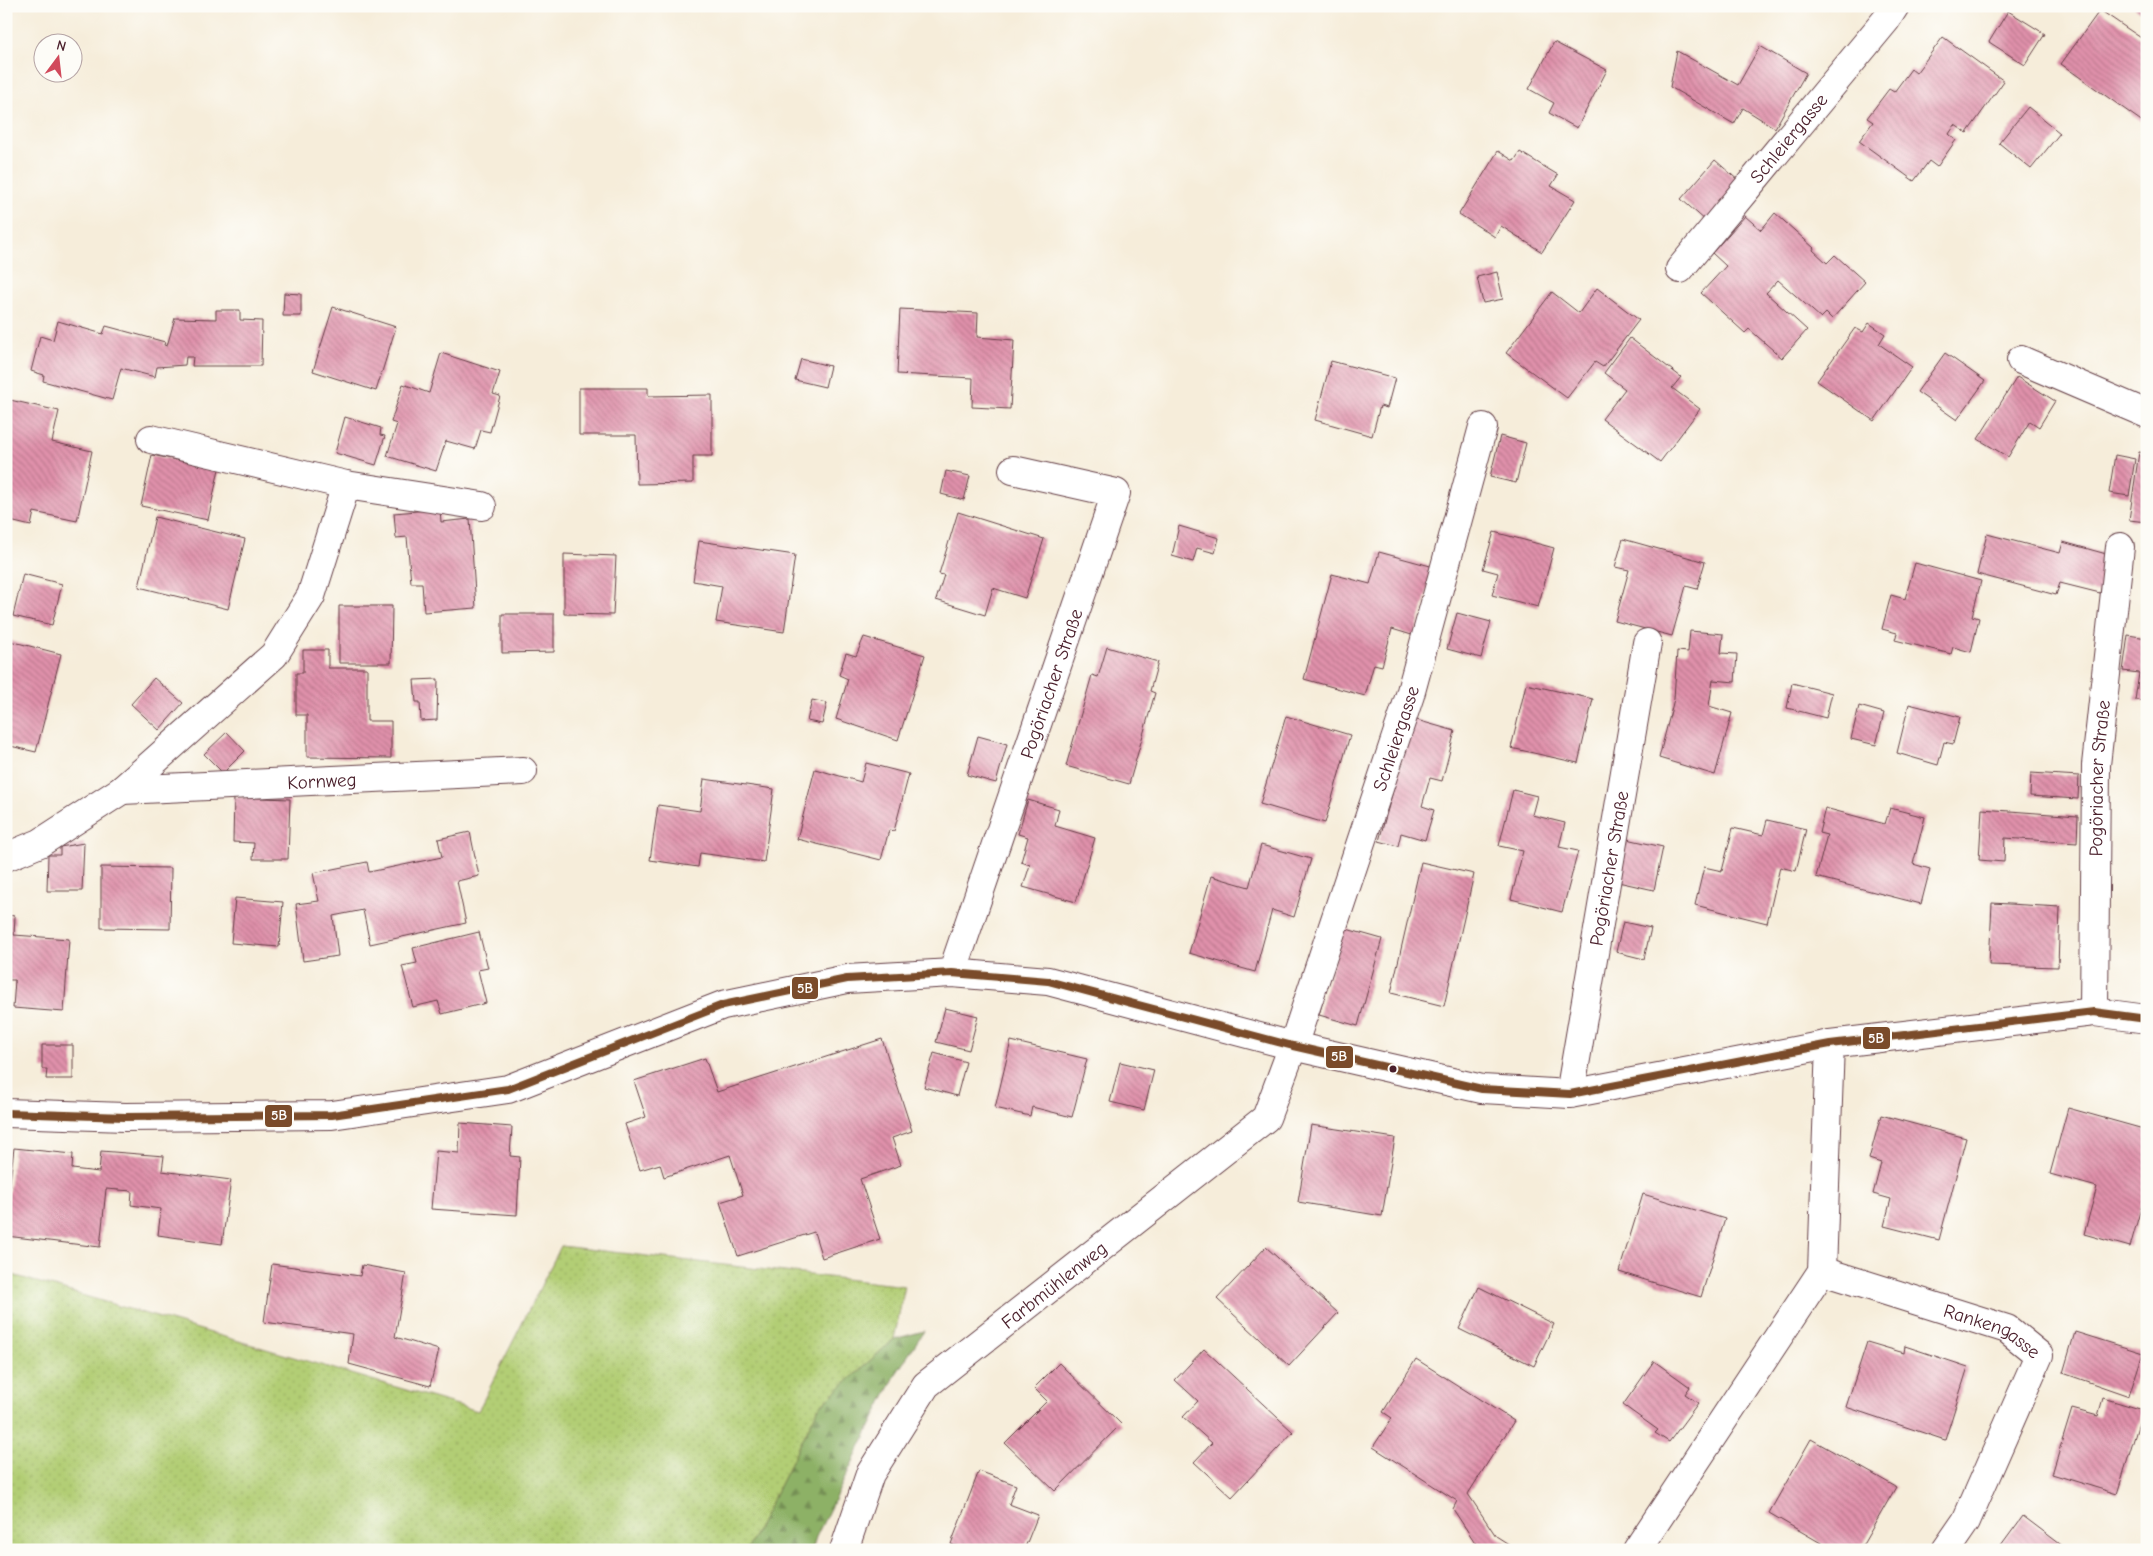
<svg xmlns="http://www.w3.org/2000/svg" width="2153" height="1556" font-family="'Comic Neue',sans-serif">
<style>
.grass{fill:url(#grass-dots);stroke:#7e7650}
.forest{fill:url(#forest-firs);stroke:#6c6848}
.building{fill:url(#building-back-hatch)}
.lines{fill:none;stroke-linecap:round;stroke-linejoin:round}
.minor-casing{stroke:#643e45;stroke-width:30}
.minor{stroke:#fff;stroke-width:28}
.bus-1-casing{stroke:#fdfcf7;stroke-width:11}
.bus-1{stroke:#7a4b2a;stroke-width:8}
.bus-dot{fill:#4a1f2b;stroke:#fdfcf7;stroke-width:2}
.labels{text-anchor:middle;stroke-width:4;stroke-linejoin:round;paint-order:stroke}
.street-label{font-size:19px;fill:#4a1f2b;stroke:#fdfcf7}
.line-badge{stroke:#fdfcf7;stroke-width:2}
.badge-label{font-size:14px;text-anchor:middle;font-weight:bold;fill:#fff}
</style>
<defs>
<pattern id="grass-dots" width="8" height="8" patternUnits="userSpaceOnUse" patternTransform="scale(1.25)"><rect width="8" height="8" fill="#b2ce74"/><path d="M2 2h.1M6 6h.1" fill="none" stroke="#9bb065" stroke-width="1.8" stroke-linecap="round"/></pattern>
<pattern id="forest-firs" width="22" height="20" patternUnits="userSpaceOnUse" patternTransform="scale(1.25)"><rect width="22" height="20" fill="#8db166"/><path d="M5 1l3.5 6h-7zM16 11l3.5 6h-7z" fill="#758f54"/></pattern>
<pattern id="building-back-hatch" width="6" height="6" patternUnits="userSpaceOnUse" patternTransform="scale(1.25)"><rect width="6" height="6" fill="#e091ab"/><path d="M-1 5l2 2M0 0l6 6M5-1l2 2" fill="none" stroke="#b8768b"/></pattern>
</defs>
<rect width="100%" height="100%" fill="#fdfcf7"/>
<filter id="ink" filterUnits="userSpaceOnUse"><feTurbulence type="fractalNoise" baseFrequency=".02" numOctaves="2"/><feDisplacementMap in="SourceGraphic" scale="10" xChannelSelector="R" yChannelSelector="G"/><feConvolveMatrix kernelMatrix="1 2 1 2 8 2 1 2 1" color-interpolation-filters="sRGB"/></filter>
<filter id="wash" filterUnits="userSpaceOnUse"><feTurbulence type="fractalNoise" baseFrequency=".0096" numOctaves="4" result="noise"/><feDisplacementMap in="SourceGraphic" scale="20" xChannelSelector="R" yChannelSelector="G"/><feGaussianBlur stdDeviation="1.12" result="paint"/><feColorMatrix in="noise" values="0 0 0 0 0 0 0 0 0 0 0 0 0 0 0 0 0 1.4 0 .05"/><feComposite in="paint" operator="in"/></filter>
<g filter="url(#wash)">
<rect width="100%" height="100%" fill="#f6edda"/>
<!-- grass -->
<path class="grass" d="M561,1246L905,1286L894,1339L819,1407L747,1550H6V1273L478,1411Z"/>
<!-- forest -->
<path class="forest" d="M924,1331L896,1374L816,1537L812,1550H747L819,1407L894,1339Z"/>
<g id="blocks">
<!-- building -->
<g class="building">
<path d="M2133,6H2147V16Z"/>
<path d="M2100,10L2147,42V125L2061,64Z"/>
<path d="M2008,11L2045,34L2025,65L1989,42Z"/>
<path d="M1943,37L2004,81L1967,133L1955,125L1949,134L1956,140L1937,167L1929,161L1914,181L1859,141L1873,122L1867,118L1889,89L1894,92L1911,69L1916,73Z"/>
<path d="M1554,42L1607,70L1577,128L1549,113L1554,103L1529,89Z"/>
<path d="M1760,46L1806,73L1775,128L1743,108L1734,124L1670,87L1677,51L1738,85Z"/>
<path d="M2028,107L2060,133L2031,169L1999,143Z"/>
<path d="M1498,151L1514,161L1520,152L1558,175L1551,186L1575,200L1542,252L1501,226L1495,237L1459,214Z"/>
<path d="M1715,160L1740,182L1706,221L1681,199Z"/>
<path d="M1775,213L1814,248L1813,250L1827,263L1835,255L1865,282L1832,319L1826,313L1821,318L1778,280L1766,293L1807,330L1782,358L1749,329L1745,333L1701,293L1726,266L1712,253L1745,216L1761,230Z"/>
<path d="M1497,272L1503,299L1483,303L1477,277Z"/>
<path d="M1597,288L1639,320L1603,367L1595,362L1567,398L1506,353L1552,292L1579,313Z"/>
<path d="M284,293L301,294V316H283Z"/>
<path d="M333,307L396,327L376,391L313,371Z"/>
<path d="M900,309L978,313L977,337L1014,340L1010,409L972,407L973,378L897,374Z"/>
<path d="M216,310H240V320L262,321L261,366H192L193,357H186L185,365L157,367L155,377L121,368L112,400L43,381L44,375L31,371L40,336L53,340L58,321L103,334L106,326L165,342L164,345L167,346L175,318L216,319Z"/>
<path d="M1869,323L1885,334L1879,344L1912,367L1874,421L1817,381L1855,328L1863,332Z"/>
<path d="M1630,338L1681,377L1672,388L1700,409L1660,462L1602,419L1625,389L1604,373Z"/>
<path d="M441,353L500,372L493,394L500,396L490,432L481,430L475,449L446,441L436,471L387,456L397,424L391,422L403,384L429,393Z"/>
<path d="M1945,353L1985,381L1957,420L1917,392Z"/>
<path d="M801,359L830,366L825,387L795,380Z"/>
<path d="M1331,361L1395,378L1387,408L1380,406L1372,436L1315,420Z"/>
<path d="M2017,377L2055,401L2039,427L2030,421L2008,457L1978,439Z"/>
<path d="M579,388H648V396L712,395V456H693V483L637,484L636,435H579Z"/>
<path d="M10,400L59,411L52,442L92,451L77,521L34,512L31,526L6,520V419Z"/>
<path d="M345,417L381,428L380,435L385,436L376,465L335,453Z"/>
<path d="M1500,436L1526,443L1516,483L1490,477Z"/>
<path d="M2139,452L2147,453V522L2129,520Z"/>
<path d="M152,455L219,469L208,520L141,506Z"/>
<path d="M2115,455L2135,459L2129,496L2109,493Z"/>
<path d="M946,471L970,476L964,500L941,494Z"/>
<path d="M440,509L441,522L470,519L476,608L424,612L422,583H411L407,537L396,538L394,513Z"/>
<path d="M958,512L1044,539L1025,598L993,588L985,615L936,600L944,575L939,574Z"/>
<path d="M155,517L245,539L228,609L139,587Z"/>
<path d="M1179,526L1219,538L1215,553L1197,548L1193,562L1172,556Z"/>
<path d="M1494,532L1554,548L1538,607L1492,595L1498,573L1483,569Z"/>
<path d="M1987,534L2060,553L2063,542L2110,555L2100,593L2060,583L2056,595L1977,574Z"/>
<path d="M1623,539L1705,562L1697,589L1686,586L1672,636L1615,621L1629,570L1615,567Z"/>
<path d="M699,541L795,555L784,632L716,622L722,586L693,581Z"/>
<path d="M1379,552L1434,567L1415,636L1392,629L1382,666L1374,664L1365,696L1304,679L1332,574L1370,584Z"/>
<path d="M564,554L616,556L613,615L564,614Z"/>
<path d="M1915,563L1981,581L1972,616L1979,618L1971,652L1953,647L1951,654L1895,640L1897,633L1882,629L1891,595L1905,599Z"/>
<path d="M23,574L62,584L52,625L13,616Z"/>
<path d="M339,606H392L391,663H339Z"/>
<path d="M1457,613L1491,622L1481,658L1447,649Z"/>
<path d="M502,614H554V652L502,653Z"/>
<path d="M1690,631L1723,634L1721,653L1737,654L1735,682L1713,680L1709,706L1732,713L1715,775L1659,758L1674,699L1677,651L1688,652Z"/>
<path d="M2128,635L2147,638V701L2135,700L2139,673L2123,671Z"/>
<path d="M864,637L925,655L898,740L836,719L848,679L839,675L846,653L856,656Z"/>
<path d="M6,640L61,654L36,752L6,745Z"/>
<path d="M1107,647L1158,662L1150,691L1155,693L1129,784L1066,766L1092,675L1098,677Z"/>
<path d="M303,650H328V668H367V721H391V758L307,757V715H296V673H303Z"/>
<path d="M154,678L183,703L159,730L131,704Z"/>
<path d="M438,679L437,720L421,721L420,702H416L414,680Z"/>
<path d="M1792,683L1832,693L1826,718L1787,708Z"/>
<path d="M1526,684L1593,699L1578,763L1511,748Z"/>
<path d="M812,700L827,703L822,724L807,721Z"/>
<path d="M1909,704L1960,717L1953,744L1944,742L1938,765L1897,753Z"/>
<path d="M1859,706L1884,713L1876,745L1851,739Z"/>
<path d="M1286,716L1350,735L1325,823L1260,804Z"/>
<path d="M1413,719L1455,731L1442,781L1430,778L1422,806L1434,810L1425,840L1401,833L1398,846L1379,841Z"/>
<path d="M227,732L245,751L223,773L204,754Z"/>
<path d="M978,736L1007,744L996,783L967,775Z"/>
<path d="M866,763L909,774L894,831L889,830L881,860L797,839L815,769L861,782Z"/>
<path d="M2031,773L2079,776L2078,799L2030,796Z"/>
<path d="M704,779L774,789L764,862L700,853L698,867L650,860L658,805L700,811Z"/>
<path d="M1513,790L1537,796L1532,815L1565,823L1559,847L1578,851L1562,912L1511,899L1523,851L1499,846Z"/>
<path d="M234,797L290,799L288,859H253L254,843L233,842Z"/>
<path d="M1028,800L1059,809L1055,826L1095,838L1076,902L1023,887L1030,865L1021,862L1028,837L1018,834Z"/>
<path d="M1825,808L1885,824L1890,808L1925,817L1913,864L1930,869L1921,904L1816,877L1827,835L1819,833Z"/>
<path d="M1982,809L2078,816L2077,843L2005,838L2004,862L1979,860Z"/>
<path d="M1767,820L1806,829L1796,871L1780,867L1767,923L1695,905L1704,867L1722,871L1733,828L1763,835Z"/>
<path d="M470,832L479,876L457,881L466,923L370,944L363,910L333,916L338,956L303,961L296,904L319,901L313,873L367,862L369,872L442,857L438,839Z"/>
<path d="M1627,839L1663,847L1654,890L1618,882Z"/>
<path d="M84,843L82,891H47L48,855H60V847Z"/>
<path d="M1261,845L1311,859L1294,917L1272,910L1255,972L1189,953L1211,876L1249,887Z"/>
<path d="M1421,862L1474,874L1444,1006L1391,993Z"/>
<path d="M101,867L171,868L170,929L101,928Z"/>
<path d="M235,898L283,902L279,947L231,943Z"/>
<path d="M1992,903L2060,907L2058,967L1989,965Z"/>
<path d="M6,915L15,916L14,935L69,939L64,1012L13,1008L15,980H6Z"/>
<path d="M1623,922L1651,928L1644,959L1616,952Z"/>
<path d="M1343,928L1382,939L1358,1026L1319,1015Z"/>
<path d="M479,932L488,968L478,970L486,1003L442,1014L438,1001L413,1007L402,966L417,963L413,948Z"/>
<path d="M945,1008L978,1016L969,1050L936,1042Z"/>
<path d="M882,1039L912,1131L892,1138L901,1165L860,1179L880,1239L822,1258L814,1232L738,1256L720,1202L743,1195L730,1155L664,1177L660,1164L640,1170L625,1124L646,1117L634,1081L705,1058L717,1092Z"/>
<path d="M1011,1041L1087,1059L1072,1117L1032,1107L1030,1116L995,1108Z"/>
<path d="M42,1045H73V1079H46L47,1069H42Z"/>
<path d="M934,1053L966,1062L957,1096L924,1087Z"/>
<path d="M1120,1062L1154,1070L1144,1110L1110,1102Z"/>
<path d="M2068,1108L2147,1130V1187L2130,1247L2084,1234L2097,1187L2050,1174Z"/>
<path d="M1881,1115L1966,1138L1939,1240L1884,1226L1891,1199L1873,1194L1881,1163L1869,1159Z"/>
<path d="M460,1123L512,1127L510,1156L520,1157L517,1215L431,1209L436,1151L459,1153Z"/>
<path d="M1311,1125L1395,1138L1382,1216L1298,1202Z"/>
<path d="M14,1148L73,1154L72,1169L99,1172L101,1151L164,1156L162,1171L231,1180L222,1244L158,1235L161,1209L131,1205L132,1191L106,1189L100,1247L6,1236V1215Z"/>
<path d="M1643,1194L1725,1219L1701,1297L1619,1272Z"/>
<path d="M1266,1247L1338,1313L1289,1366L1217,1299Z"/>
<path d="M272,1264L360,1276L362,1265L406,1273L395,1337L439,1350L430,1386L349,1364L353,1334L264,1322Z"/>
<path d="M1479,1287L1554,1324L1534,1366L1459,1329Z"/>
<path d="M2075,1332L2143,1353L2129,1396L2063,1373Z"/>
<path d="M1867,1342L1904,1353L1905,1346L1968,1367L1945,1440L1846,1407Z"/>
<path d="M1204,1349L1293,1432L1232,1497L1194,1462L1212,1443L1183,1417L1198,1401L1175,1380Z"/>
<path d="M1416,1359L1514,1421L1468,1494L1496,1536L1518,1550H1480L1453,1509L1457,1501L1373,1447L1392,1418L1383,1412Z"/>
<path d="M1654,1361L1690,1387L1685,1394L1698,1403L1669,1442L1655,1433L1658,1430L1623,1405Z"/>
<path d="M1059,1363L1121,1424L1055,1491L1005,1443L1047,1401L1034,1388Z"/>
<path d="M2103,1398L2143,1410L2117,1494L2052,1474L2072,1409L2098,1416Z"/>
<path d="M1811,1439L1896,1487L1861,1548L1864,1550H1833L1769,1513Z"/>
<path d="M979,1471L1016,1485L1009,1504L1038,1515L1024,1550H965L951,1544Z"/>
<path d="M2023,1516L2068,1550H1998Z"/>
</g>
</g>
</g>
<g filter="url(#ink)">
<use href="#blocks" fill-opacity="0" stroke="#643e45" stroke-width="1"/>
<g class="lines">
<defs>
<g id="minor">
<path id="s1" d="M1680,269L1886,20L1895,6"/>
<path d="M2021,360L2147,414"/>
<path d="M151,439L346,485L482,506"/>
<path id="s2" d="M122,790L523,771"/>
<path d="M6,857L40,843L122,790L274,655L311,596L346,485"/>
<path id="s3" d="M952,973L1116,493L1013,470"/>
<path id="s4" d="M2094,1012L2096,765L2120,547"/>
<path id="s5" d="M1570,1094L1647,643"/>
<path d="M6,1113L125,1117L332,1115L508,1089L723,1005L847,979L952,973L1048,981L1293,1046L1482,1089L1570,1094L1830,1044L2094,1012L2147,1019"/>
<path id="s6" d="M1822,1271L2007,1329L2039,1355L1966,1521L1946,1550"/>
<path id="s7" d="M844,1550L870,1474L926,1385L1266,1118L1293,1046L1410,695L1483,427"/>
<path d="M1637,1550L1822,1271L1830,1044"/>
</g>
</defs>
<!-- minor casing -->
<use href="#minor" class="minor-casing"/>
<!-- minor -->
<use href="#minor" class="minor"/>
<defs>
<path id="bus-1" d="M6,1113L125,1117L332,1115L508,1089L723,1005L847,979L952,973L1048,981L1293,1046L1482,1089L1570,1094L1830,1044L2094,1012L2147,1019"/>
</defs>
<!-- bus-1 casing -->
<use href="#bus-1" class="bus-1-casing"/>
<!-- bus-1 -->
<use href="#bus-1" class="bus-1"/>
</g>
</g>
<!-- markers -->
<circle class="bus-dot" cx="1393" cy="1069" r="4.5"/>
<g class="labels">
<!-- street labels -->
<g class="street-label">
<text dy="7" stroke="none"><textPath href="#s1" startOffset="170">Schleiergasse</textPath></text>
<text dy="7" stroke="none"><textPath href="#s3" startOffset="306">Pogöriacher Straße</textPath></text>
<text dy="7" stroke="none"><textPath href="#s7" startOffset="1019">Schleiergasse</textPath></text>
<text dy="7" stroke="none"><textPath href="#s4" startOffset="234">Pogöriacher Straße</textPath></text>
<text dy="7" stroke="none"><textPath href="#s2" startOffset="200">Kornweg</textPath></text>
<text dy="7" stroke="none"><textPath href="#s5" startOffset="229">Pogöriacher Straße</textPath></text>
<text dy="7" stroke="none"><textPath href="#s7" startOffset="348">Farbmühlenweg</textPath></text>
<text dy="7" stroke="none"><textPath href="#s6" startOffset="181">Rankengasse</textPath></text>
</g>
</g>
<g class="line-badge">
<rect x="791" y="976" width="28" height="24" rx="5" fill="#7a4b2a"/>
<rect x="1862" y="1026" width="29" height="24" rx="5" fill="#7a4b2a"/>
<rect x="1325" y="1045" width="29" height="24" rx="5" fill="#7a4b2a"/>
<rect x="264" y="1104" width="29" height="24" rx="5" fill="#7a4b2a"/>
</g>
<g class="badge-label">
<text x="805" y="993">5B</text>
<text x="1876" y="1043">5B</text>
<text x="1339" y="1061">5B</text>
<text x="279" y="1120">5B</text>
</g>
<!-- margin -->
<rect width="2153" height="1556" fill="none" stroke="#fdfcf7" stroke-width="25"/>
<!-- north arrow -->
<g transform="translate(58 58) rotate(15)"><circle r="24" fill="#fdfcf7" stroke="#b5a4a5"/>
<path d="M0-4L9 19L0 12L-9 19Z" fill="#d1495b"/>
<text y="-8" font-size="14" font-weight="bold" text-anchor="middle" fill="#4a1f2b">N</text>
</g>
</svg>
